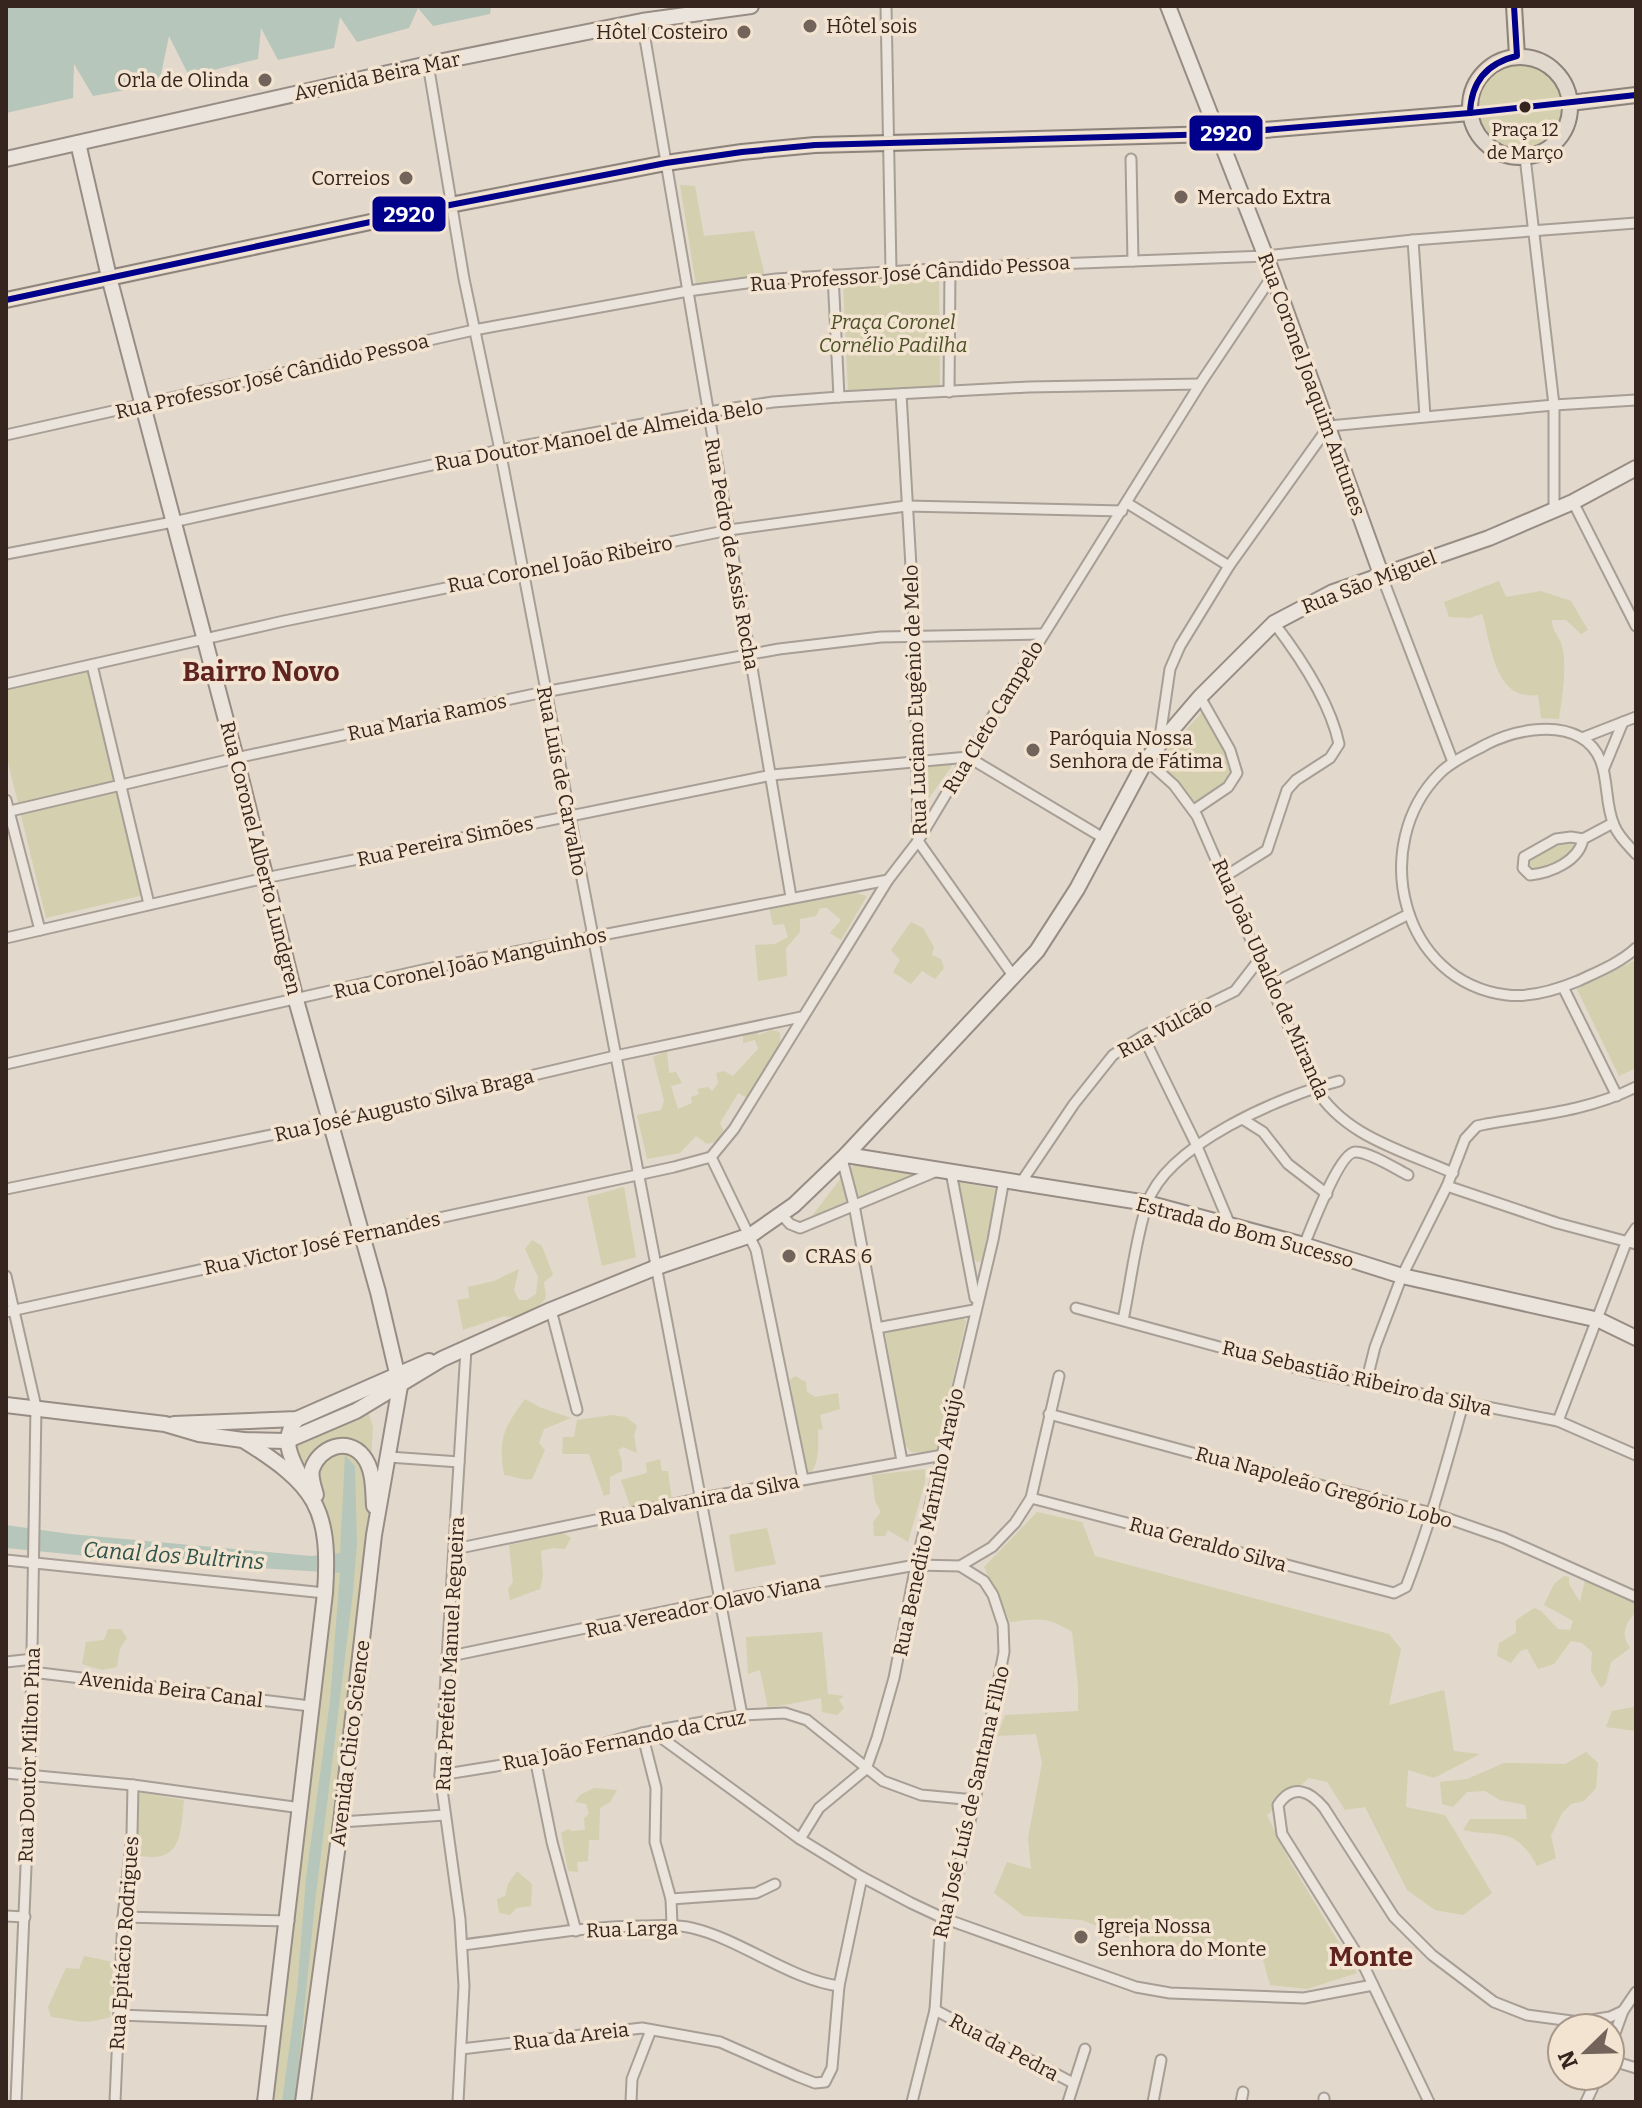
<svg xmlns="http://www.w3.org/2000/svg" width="1642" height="2108" font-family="Bitter,serif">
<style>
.green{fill:#d4cfae}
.water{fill:#b7c6ba}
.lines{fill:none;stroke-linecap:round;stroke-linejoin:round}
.street-casing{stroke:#a79e95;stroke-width:13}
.secondary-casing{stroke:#978d85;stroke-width:18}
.primary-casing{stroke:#8d837b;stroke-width:18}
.street{stroke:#eae4dd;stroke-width:9}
.secondary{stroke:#eae4dd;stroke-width:14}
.primary{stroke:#e1d9ce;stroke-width:14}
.bus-1-casing{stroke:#f3e4d1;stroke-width:12}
.bus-1{stroke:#00008b;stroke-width:6}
.poi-dot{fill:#72645b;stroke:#f3e4d1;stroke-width:3}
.bus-dot{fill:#35251e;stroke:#f3e4d1;stroke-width:3}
.labels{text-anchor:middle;stroke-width:7;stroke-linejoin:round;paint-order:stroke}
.bus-label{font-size:18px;fill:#35251e;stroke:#f3e4d1}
.poi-label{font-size:20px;fill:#35251e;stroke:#f3e4d1;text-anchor:start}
.street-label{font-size:20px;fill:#35251e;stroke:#f3e4d1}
.park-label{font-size:20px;font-style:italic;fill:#4c5026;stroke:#f3e4d1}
.water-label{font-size:22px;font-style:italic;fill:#2e544b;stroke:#f3e4d1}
.district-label{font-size:28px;font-weight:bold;fill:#5f2320;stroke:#f3e4d1}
.line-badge{stroke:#f3e4d1;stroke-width:3}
.badge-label{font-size:22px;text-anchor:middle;font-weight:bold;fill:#fff}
</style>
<rect width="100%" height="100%" fill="#e2d8cb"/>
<!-- green -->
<g class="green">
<circle cx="1522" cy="107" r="46"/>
<path d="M680,185L695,186L704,236L754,231L765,276L696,285Z"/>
<path d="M939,277L940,386L848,391L843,282Z"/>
<path d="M1499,581L1506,597L1541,591L1571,601L1588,630L1581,634L1566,620H1552C1552,631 1557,633 1561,643C1568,662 1562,698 1559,719L1541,718L1538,695C1494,701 1492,646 1482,614L1469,618L1449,617L1444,602Z"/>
<path d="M90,671L148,894L46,918L6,754V689Z"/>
<path d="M1204,710L1232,760L1234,775L1225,785L1195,805L1156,763Z"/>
<path d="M956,760L917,815L921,762Z"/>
<path d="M1567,839L1574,845L1573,854L1530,872L1525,861L1526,858Z"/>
<path d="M856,893L867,896L841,940L830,933L841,920L827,908H820L816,916L800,919V932L786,948L787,976L758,981L755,945L775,944L788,937L784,924L773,925L769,908Z"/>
<path d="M911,922L923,928L934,947L932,955L941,959L944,968L935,979L922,971L911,984L893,972L900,960L891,950Z"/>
<path d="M1636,960V1068L1619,1076L1577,989Z"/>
<path d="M771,1030L780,1032L781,1051L749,1099L738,1093L720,1123L727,1139L707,1144L696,1136L680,1153L647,1159L637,1115L661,1110L664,1101L653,1057L667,1051L669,1073L676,1072L682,1083L671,1086L678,1109L692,1103L691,1097L699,1094L697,1089L708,1087L712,1091L718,1083L716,1073L724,1071L733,1076L758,1049L755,1040L743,1043V1035L755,1031L759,1035Z"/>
<path d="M855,1165L920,1173L812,1216L848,1169Z"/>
<path d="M957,1182L996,1189L982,1261L977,1262L974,1259Z"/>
<path d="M624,1187L636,1257L602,1266L587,1197Z"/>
<path d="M532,1240L542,1246L553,1275L544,1282L546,1298L539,1306L517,1318L504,1316L463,1330L457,1300L469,1298L468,1287L494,1281L519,1269L514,1290L519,1300H527L536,1294L538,1277L525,1249Z"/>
<path d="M961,1317L966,1321L937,1449L925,1453L911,1452L903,1442L885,1332Z"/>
<path d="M795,1376L806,1382L807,1392L815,1397L838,1393L840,1409L820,1415L823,1429L818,1430C818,1444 820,1465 809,1474L805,1472L790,1380Z"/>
<path d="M525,1399L539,1407L571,1418L544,1429L539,1443L545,1450L532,1479C521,1481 515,1476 504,1475C498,1438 504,1428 525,1399Z"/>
<path d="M368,1412L373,1427L371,1457L362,1458L352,1449L333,1440L318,1446L306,1458L307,1480L290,1446Z"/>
<path d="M612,1415L626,1417L637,1426L634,1436L637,1453L623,1447L618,1450L622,1461V1471L610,1477V1494L604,1496L589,1454H562L563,1437H574L577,1420Z"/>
<path d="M338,1450L357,1457L367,1486L371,1538L300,2102H270L331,1540L326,1510L315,1477L319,1465Z"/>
<path d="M660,1459L662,1471H668L672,1501L631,1509L621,1480L647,1473L646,1463Z"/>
<path d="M925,1469V1482L908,1542L888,1530L885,1536H874L873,1522L881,1512L875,1501L872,1475Z"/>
<path d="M1037,1512L1082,1522L1095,1556L1389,1634L1401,1649L1389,1705L1444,1690L1454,1751L1480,1754L1434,1778L1408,1770L1406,1807L1445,1815L1492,1893L1463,1915L1435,1910L1407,1890L1365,1807L1345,1810L1327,1782L1309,1778L1267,1815L1289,1860L1357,1973L1307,1989L1270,1985L1262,1956L1234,1949L1217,1960L1136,1941L1082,1920L1024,1916L994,1893L1007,1862L1031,1869L1028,1838L1042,1763L1036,1734L997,1736L1005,1715L1078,1711V1685L1072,1632C1046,1616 1040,1619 1010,1622L984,1567Z"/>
<path d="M767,1528L776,1564L735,1572L729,1535Z"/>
<path d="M563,1533L571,1538L565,1549L552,1548L541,1551L543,1576L540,1589L510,1600L508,1589L513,1582L509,1545Z"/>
<path d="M1564,1576L1569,1577V1584L1580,1602L1585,1580L1607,1583L1617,1595L1636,1601V1612C1625,1624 1620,1634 1630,1648L1611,1662L1606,1683L1601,1688L1591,1671L1592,1652L1582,1643L1571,1641L1554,1664L1538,1669L1527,1649L1520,1651L1511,1663L1497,1656L1499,1643L1516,1633V1620L1534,1608L1541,1611L1558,1629L1570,1630L1573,1621L1544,1605L1554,1584Z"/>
<path d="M108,1629H121L127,1638L120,1648L117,1667L102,1670L82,1664L86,1642L104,1640Z"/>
<path d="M822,1632L828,1694L844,1696L839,1700L844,1708L837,1715L822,1712L821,1698L768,1708L760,1670L748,1674L746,1637Z"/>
<path d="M1634,1707L1636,1731L1606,1727L1612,1711Z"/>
<path d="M1586,1752L1598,1763L1596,1788L1584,1801L1571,1804L1562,1813L1551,1836L1556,1858L1537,1866C1515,1825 1500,1838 1463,1830L1470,1819H1527L1525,1805L1500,1800L1485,1791L1467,1792L1453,1807L1442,1804L1440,1782L1467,1779L1504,1763L1565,1764Z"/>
<path d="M594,1788L617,1790L610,1802L600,1808L599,1840H589L588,1861L577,1862L578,1872L568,1871L561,1833L568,1829L572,1831L585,1830L584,1818L589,1814L586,1804L575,1802L580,1795Z"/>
<path d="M137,1792L184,1800C180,1836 182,1865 136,1855Z"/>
<path d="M517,1871L532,1884L531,1906L516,1908L510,1915L499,1913L497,1899L505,1896L508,1884Z"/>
<path d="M84,1956L113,1962V1996L110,2017C80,2026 79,2020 51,2017L48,2007L66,1968L79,1969Z"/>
</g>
<!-- water -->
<g class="water">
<path d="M6,6H491L490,14L433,26L418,8L409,28L357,42L340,17L334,48L278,60L261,28L258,59L189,76L169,36L159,84L93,96L74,64L73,98L6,113Z"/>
<path d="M345,1455L355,1466L357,1544L353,1592L315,1903L295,2102H282L297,1991L306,1878L330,1701L340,1573L128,1560L6,1548V1525L70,1534L311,1556L340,1553Z"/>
</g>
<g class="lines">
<defs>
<g id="street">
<path d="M886,6L891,271"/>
<path d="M642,21L791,897"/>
<path d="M428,64L464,279L500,450L742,1715"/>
<path d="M1525,157L1554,405V510"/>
<path d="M1131,159L1133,261"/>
<path d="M1413,240L1425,416"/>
<path d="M833,275L839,397"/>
<path d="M949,392L950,268"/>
<path d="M901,394L915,636L918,841L1014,977"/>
<path d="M6,435L474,330L688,291L776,279L950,268L1266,256L1413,240L1636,223"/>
<path d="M1573,502L1636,626"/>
<path d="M1127,503L1229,566"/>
<path d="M6,554L173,522L500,450L708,412L773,402L839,397L1028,387L1200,384"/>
<path d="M1381,574L1453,762"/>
<path d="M92,665L149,904"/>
<path d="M6,684L284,621L729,530L906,506L1122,511"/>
<path d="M1582,738L1636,717"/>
<path d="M1159,744L1170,669L1180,646L1229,566L1329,426L1554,405L1636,400"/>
<path d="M1146,760L1174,785L1197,816L1315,1087C1343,1136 1404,1151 1453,1173"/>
<path d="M1604,768L1623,722"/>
<path d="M6,800L40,930"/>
<path d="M1194,810L1228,787L1237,773L1230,750L1200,697"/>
<path d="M6,812L236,758L544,692L779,649L881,637L1043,634"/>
<path d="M1583,839C1579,861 1551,873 1530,875L1523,868L1524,857L1556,839L1571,837L1583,839L1613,823"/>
<path d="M1636,854C1628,845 1618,836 1614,825C1601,796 1614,756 1580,737C1553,722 1513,731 1487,744C1471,753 1453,760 1440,773C1368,845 1401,982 1507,995C1531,998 1556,990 1578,981C1597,972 1620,963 1636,948"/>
<path d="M1224,877L1267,850L1287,790L1296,780L1330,758L1339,744C1330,701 1300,657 1274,623"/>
<path d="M6,938L265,878L772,775L968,757L1105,839"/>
<path d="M1270,985L1409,914"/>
<path d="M1563,987L1617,1096"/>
<path d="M1143,1036L1196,1144L1230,1225"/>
<path d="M6,1064L436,967L888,880"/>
<path d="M1244,1120L1263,1132L1288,1164L1327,1194"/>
<path d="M711,1157L756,1250L803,1479"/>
<path d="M842,1159L854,1205L902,1461"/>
<path d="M951,1172L975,1298"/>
<path d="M1022,1181L1074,1104L1113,1055L1143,1036L1235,991L1259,960"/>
<path d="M1447,1186L1557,1223L1636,1244"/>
<path d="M6,1189L330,1123L615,1056L801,1017"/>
<path d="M782,1215L790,1224L800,1228L937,1171"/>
<path d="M1304,1245C1311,1229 1339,1153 1355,1152C1368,1151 1396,1169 1408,1175"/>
<path d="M6,1276L36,1407L30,1773L16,2102"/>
<path d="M1076,1308L1315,1373L1558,1421L1636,1455"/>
<path d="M551,1310L577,1410"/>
<path d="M6,1312L674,1167L711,1157L734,1129L888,880L918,841L994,714L1200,384L1273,275"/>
<path d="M1123,1320C1131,1282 1135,1241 1147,1204C1167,1144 1282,1096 1339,1081"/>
<path d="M877,1328L974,1310"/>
<path d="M1366,1383L1375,1347L1402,1276L1447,1186L1465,1139L1477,1126L1486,1124C1537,1115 1588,1111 1636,1087"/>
<path d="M1049,1414L1215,1459L1432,1513L1504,1538L1636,1597"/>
<path d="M1558,1421L1626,1243L1636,1228"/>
<path d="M389,1457L459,1462"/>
<path d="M1031,1498L1394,1593L1406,1587C1429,1527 1446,1466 1463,1404"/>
<path d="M455,1549L702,1498L943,1455"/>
<path d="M6,1560L325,1593"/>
<path d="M960,1566L992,1547L1015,1523L1031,1498L1059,1376"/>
<path d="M446,1657L720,1600L916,1565L960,1566L984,1581L993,1595L1003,1625L1004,1652L975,1800L956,1881L940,1931L935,2010L912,2102"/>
<path d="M6,1662L33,1659"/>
<path d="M32,1672L310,1706"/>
<path d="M652,1731L800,1839L862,1877L911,1903L943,1918L1136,1987L1170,1993L1304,1998L1373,1985"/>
<path d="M642,1733L656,1788L655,1842L671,1899L672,1925"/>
<path d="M535,1758L552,1842L576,1931"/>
<path d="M6,1773L133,1785L301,1808"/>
<path d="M440,1775L496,1766L591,1747L642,1733L742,1715L785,1713L807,1720L883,1781L921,1795L975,1800"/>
<path d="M341,1822L445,1815"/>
<path d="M800,1839L819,1808L866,1769L877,1738L894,1678L916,1565L993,1240L1004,1179"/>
<path d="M671,1899L756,1893L775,1884"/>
<path d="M6,1916L25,1917"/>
<path d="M123,1917L289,1921"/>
<path d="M462,1945C522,1938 583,1926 643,1926C659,1926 676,1924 692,1928C740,1939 791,1980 839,1986"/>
<path d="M935,2010L1073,2083"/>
<path d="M119,2015L275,2021"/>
<path d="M1610,2047L1623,2011"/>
<path d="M461,2049L642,2028L720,2042L797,2076L815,2083L825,2082L832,2068L839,1986L862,1877"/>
<path d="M1610,2060L1636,2068"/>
<path d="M1324,2098V2102"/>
<path d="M115,2102L123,1917L132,1834L133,1785"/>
<path d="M458,2102L464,1986L460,1919L440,1775L466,1349"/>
<path d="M631,2102L632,2079L651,2030"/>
<path d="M1068,2102L1085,2049"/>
<path d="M1153,2102L1161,2060"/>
<path d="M1241,2102L1243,2092"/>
<path d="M1429,2102L1362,1962L1282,1834L1278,1805C1293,1783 1310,1791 1324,1808L1394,1917L1432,1955L1494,2002L1527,2015L1579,2022L1610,2017L1623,2011L1636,1992"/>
<path d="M1586,2102L1598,2076"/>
</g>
<g id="secondary">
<path d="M1168,6L1273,275L1381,574"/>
<path d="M78,143L109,277L236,758L296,1000L378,1292L400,1386L374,1535L341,1822L303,2102"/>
<path d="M6,159L428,64L642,21L751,6"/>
<path d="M846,1155L1147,1203L1304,1245L1402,1276L1599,1320L1636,1338"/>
<path d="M6,1405L165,1424L199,1434L243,1440L286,1441L356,1411L442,1359L551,1310L657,1267L751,1235L794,1205L846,1155L1037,951L1077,889L1146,760L1200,697L1274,623L1333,592L1489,538L1573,502L1636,468"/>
<path d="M297,1419C279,1440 292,1460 303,1481"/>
<path d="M174,1424L297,1419L429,1361"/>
<path d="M243,1440C315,1485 331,1507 325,1593L265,2102"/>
<path d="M316,1495C314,1487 310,1478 312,1469C319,1448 347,1436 363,1456C374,1469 373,1491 374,1506"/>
</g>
<g id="primary">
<path d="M1514,6L1517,56"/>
<circle cx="1520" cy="107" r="50"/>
<path d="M1570,103L1636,95"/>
<path d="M6,300L450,205L666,163L742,152L815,145L1216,134L1470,113"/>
</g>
</defs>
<!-- street casing -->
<use href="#street" class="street-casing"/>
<!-- secondary casing -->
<use href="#secondary" class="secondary-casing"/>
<!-- primary casing -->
<use href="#primary" class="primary-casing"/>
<!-- street -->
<use href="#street" class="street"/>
<!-- secondary -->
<use href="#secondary" class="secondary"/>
<!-- primary -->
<use href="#primary" class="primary"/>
<defs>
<g id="bus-1">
<path d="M1470,113C1471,82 1487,63 1517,56L1514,6"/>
<path d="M6,300L450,205L666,163L742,152L815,145L1216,134L1470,113L1636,95"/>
</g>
</defs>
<!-- bus-1 casing -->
<use href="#bus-1" class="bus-1-casing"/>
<!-- bus-1 -->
<use href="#bus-1" class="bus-1"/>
</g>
<!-- markers -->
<g class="poi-dot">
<circle cx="810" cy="26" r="8"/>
<circle cx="744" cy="32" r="8"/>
<circle cx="265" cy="80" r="8"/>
<circle cx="406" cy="178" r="8"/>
<circle cx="1181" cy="197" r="8"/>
<circle cx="1033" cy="750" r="8"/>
<circle cx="789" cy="1256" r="8"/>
<circle cx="1081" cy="1937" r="8"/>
</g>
<circle class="bus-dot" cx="1525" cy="107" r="7"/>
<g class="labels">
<!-- bus labels -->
<g class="bus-label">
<text x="1525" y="136">Praça 12<tspan x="1525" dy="23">de Março</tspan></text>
</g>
<!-- poi labels -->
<g class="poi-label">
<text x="826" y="33">Hôtel sois</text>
<text x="728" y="39" text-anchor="end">Hôtel Costeiro</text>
<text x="249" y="87" text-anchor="end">Orla de Olinda</text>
<text x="390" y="185" text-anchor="end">Correios</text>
<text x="1197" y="204">Mercado Extra</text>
<text x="1049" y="745">Paróquia Nossa<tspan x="1049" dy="23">Senhora de Fátima</tspan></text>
<text x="805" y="1263">CRAS 6</text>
<text x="1097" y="1933">Igreja Nossa<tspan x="1097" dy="23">Senhora do Monte</tspan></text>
</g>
<!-- street labels -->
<g class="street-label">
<text transform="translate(377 76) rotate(-12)" y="7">Avenida Beira Mar</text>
<text transform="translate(910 273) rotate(-4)" y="7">Rua Professor José Cândido Pessoa</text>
<text transform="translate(272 376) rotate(-13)" y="7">Rua Professor José Cândido Pessoa</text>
<text transform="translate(1312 384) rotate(70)" y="7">Rua Coronel Joaquim Antunes</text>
<text transform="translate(599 435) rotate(-10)" y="7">Rua Doutor Manoel de Almeida Belo</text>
<text transform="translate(732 554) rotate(80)" y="7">Rua Pedro de Assis Rocha</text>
<text transform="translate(560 564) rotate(-11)" y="7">Rua Coronel João Ribeiro</text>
<text transform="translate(1369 582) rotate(-21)" y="7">Rua São Miguel</text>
<text transform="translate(915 700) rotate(-92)" y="7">Rua Luciano Eugênio de Melo</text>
<text transform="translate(427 717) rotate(-12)" y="7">Rua Maria Ramos</text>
<text transform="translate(993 717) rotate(-59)" y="7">Rua Cleto Campelo</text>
<text transform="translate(562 781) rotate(79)" y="7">Rua Luís de Carvalho</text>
<text transform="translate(445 841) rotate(-12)" y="7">Rua Pereira Simões</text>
<text transform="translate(261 858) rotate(76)" y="7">Rua Coronel Alberto Lundgren</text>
<text transform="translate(470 963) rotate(-12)" y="7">Rua Coronel João Manguinhos</text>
<text transform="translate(1271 979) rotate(66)" y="7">Rua João Ubaldo de Miranda</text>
<text transform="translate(1165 1028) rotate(-28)" y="7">Rua Vulcão</text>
<text transform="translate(404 1105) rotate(-13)" y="7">Rua José Augusto Silva Braga</text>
<text transform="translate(1245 1232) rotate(15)" y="7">Estrada do Bom Sucesso</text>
<text transform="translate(322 1243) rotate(-12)" y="7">Rua Victor José Fernandes</text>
<text transform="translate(1357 1378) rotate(13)" y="7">Rua Sebastião Ribeiro da Silva</text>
<text transform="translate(1324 1487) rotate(15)" y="7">Rua Napoleão Gregório Lobo</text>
<text transform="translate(699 1500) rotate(-11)" y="7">Rua Dalvanira da Silva</text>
<text transform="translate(928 1522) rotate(-78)" y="7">Rua Benedito Marinho Araújo</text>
<text transform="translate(1208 1544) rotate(15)" y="7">Rua Geraldo Silva</text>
<text transform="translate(703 1606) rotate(-12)" y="7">Rua Vereador Olavo Viana</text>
<text transform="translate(450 1654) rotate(-87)" y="7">Rua Prefeito Manuel Regueira</text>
<text transform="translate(171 1689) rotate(7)" y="7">Avenida Beira Canal</text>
<text transform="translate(624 1740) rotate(-11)" y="7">Rua João Fernando da Cruz</text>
<text transform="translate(350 1743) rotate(-83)" y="7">Avenida Chico Science</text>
<text transform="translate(29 1755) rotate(-88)" y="7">Rua Doutor Milton Pina</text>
<text transform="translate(971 1802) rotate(-77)" y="7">Rua José Luís de Santana Filho</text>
<text transform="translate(632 1929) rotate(-2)" y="7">Rua Larga</text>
<text transform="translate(124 1943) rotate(-86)" y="7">Rua Epitácio Rodrigues</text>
<text transform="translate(571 2036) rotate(-7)" y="7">Rua da Areia</text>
<text transform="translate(1004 2047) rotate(28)" y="7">Rua da Pedra</text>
</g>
<!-- park labels -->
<g class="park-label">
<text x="893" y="329">Praça Coronel<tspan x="893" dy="23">Cornélio Padilha</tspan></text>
</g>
<!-- water labels -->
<g class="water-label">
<text transform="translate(174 1555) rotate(4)" y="8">Canal dos Bultrins</text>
</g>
<!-- district labels -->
<g class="district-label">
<text x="261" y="681">Bairro Novo</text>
<text x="1371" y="1966">Monte</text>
</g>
</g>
<g class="line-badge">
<rect x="1188" y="114" width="76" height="38" rx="8" fill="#00008b"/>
<rect x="371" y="195" width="76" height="38" rx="8" fill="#00008b"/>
</g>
<g class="badge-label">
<text x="1226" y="141">2920</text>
<text x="409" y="222">2920</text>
</g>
<!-- border -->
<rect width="1642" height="2108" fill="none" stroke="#35251e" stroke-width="16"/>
<!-- north arrow -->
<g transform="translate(1586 2052) rotate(247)"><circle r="38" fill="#f3e4d1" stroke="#a79889" stroke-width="2"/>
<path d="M0-6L14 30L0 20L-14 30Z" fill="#72645b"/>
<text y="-12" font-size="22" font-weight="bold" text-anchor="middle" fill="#35251e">N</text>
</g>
</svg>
